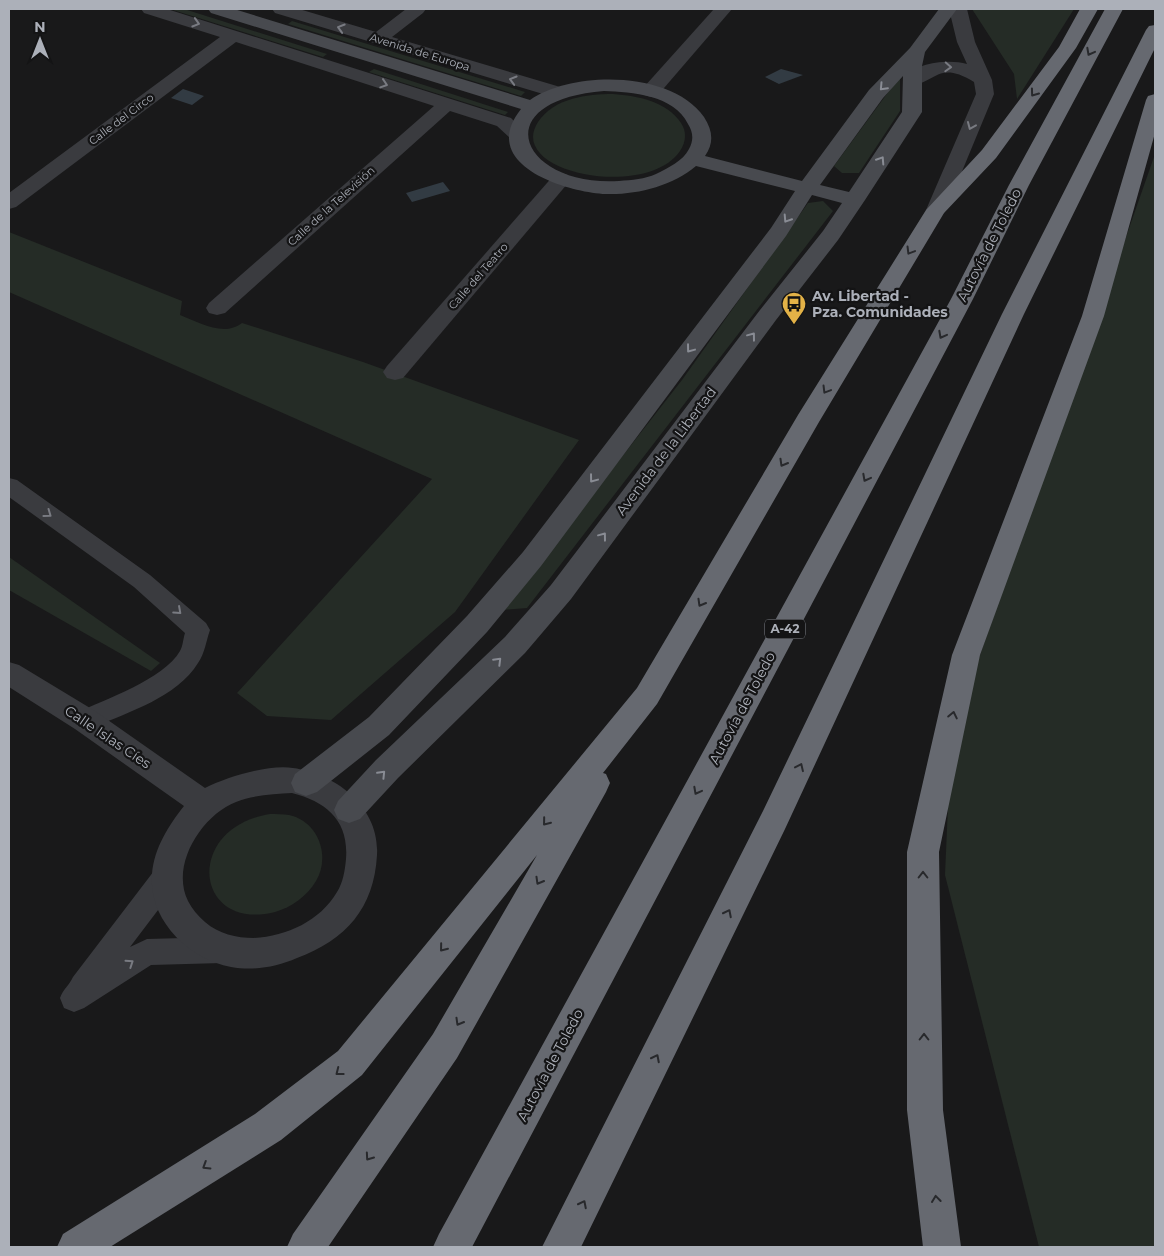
<svg xmlns="http://www.w3.org/2000/svg" width="1164" height="1256" font-family="Montserrat,sans-serif">
<style>
.green{fill:#252c26}
.water{fill:#323b43}
.lines{fill:none;stroke-linecap:round;stroke-linejoin:round}
.lane{fill:#3a3b3f;fill-rule:evenodd}
.street{fill:#3a3b3f;fill-rule:evenodd}
.secondary{fill:#484a4f;fill-rule:evenodd}
.highway{fill:#666970;fill-rule:evenodd}
.oneway{stroke:#797b82}
.oneway2{stroke:#28292c}
.oneway3{stroke:#898c94}
.labels{text-anchor:middle;stroke-width:4.5;stroke-linejoin:round;paint-order:stroke}
.far-street-label{font-size:11px;fill:#acb0b9;stroke:#141415}
.shield{fill:#141415;stroke:#7e8188;stroke-width:1}
.shield-label{font-size:12px;font-weight:bold;fill:#acb0b9}
.street-label{font-size:14px;fill:#acb0b9;stroke:#141415}
.poi-label{font-size:14px;font-weight:bold;fill:#acb0b9;stroke:#141415;text-anchor:start}
</style>
<rect width="100%" height="100%" fill="#19191a"/>
<!-- green -->
<g class="green">
<path d="M184,9L327,54L323,57L173,10Z"/>
<path d="M972,9H1074L1017,99L1014,74Z"/>
<path d="M292,21L525,92L521,96L288,24Z"/>
<path d="M374,69L508,112L505,115L369,72Z"/>
<path d="M900,76V111L859,173H842L834,166Z"/>
<path d="M613,94C638,96 666,101 681,123C687,132 686,142 680,151C647,200 505,173 538,122C554,98 587,94 613,94Z"/>
<path d="M1155,154V1247H1039L945,875L951,738Z"/>
<path d="M823,201L833,211L527,608L502,610L682,380L808,203Z"/>
<path d="M9,232L182,301L180,315C200,323 224,337 242,323L363,362L579,440L455,612L331,720L267,716L237,693L432,479L9,292Z"/>
<path d="M9,557L160,663L151,671L9,590Z"/>
<path d="M270,814C276,814 283,814 289,815C318,821 331,856 316,881C307,896 292,907 275,912C194,932 183,828 270,814Z"/>
</g>
<!-- water -->
<g class="water">
<path d="M781,69L803,75L779,84L765,77Z"/>
<path d="M183,89L204,96L192,105L171,98Z"/>
<path d="M443,182L450,191L412,202L406,193Z"/>
</g>
<g class="lines">
<!-- lane -->
<g class="lane">
<path d="M9,478L17,480L150,575L206,623L210,630C206,641 205,653 198,663C177,697 129,712 94,727L85,730L76,727L72,720L76,713C104,700 164,679 180,651C183,646 183,639 185,633L134,587L9,497Z"/>
<path d="M167,864L177,867L181,876L177,885L130,947L147,939L222,937L232,941L236,950L232,959L222,963L151,965L84,1008L74,1012L64,1008L60,998C63,989 69,986 73,977L157,867Z"/>
</g>
<!-- street -->
<g class="street">
<path d="M141,9H167L511,118L527,134L524,138L517,140L510,138L497,126L450,111L225,313L217,315L209,313L206,308L209,303L434,106L236,42L16,207L9,209V193L220,37L144,13Z"/>
<path d="M272,9H299L376,32L406,9H426L423,13L392,37L567,89L569,93L567,97L560,99L553,97L275,13Z"/>
<path d="M714,9H732L658,95L651,97L644,95L642,91L644,87Z"/>
<path d="M949,9H967L975,42L992,80L994,94L946,210L943,214L936,216L929,214L926,210L976,94L974,82C934,57 934,90 906,83L904,79C915,62 949,59 967,64L957,42Z"/>
<path d="M561,173L568,175L571,179L568,183L403,378L395,380L387,378L383,372L387,366L554,175Z"/>
<path d="M9,662L19,665L95,711L205,788C227,777 269,764 293,768C336,774 380,807 377,855C374,908 346,940 297,958C276,967 254,971 231,967C188,959 148,919 152,874C154,848 169,825 184,806L75,729L9,687ZM292,793C327,802 349,821 346,859C345,870 343,883 337,892C320,921 287,936 254,938C236,938 219,934 205,922C198,916 192,909 188,901C170,865 202,815 236,802C253,795 274,794 292,793Z"/>
</g>
<!-- secondary -->
<path class="secondary" d="M208,9H234L530,100C574,70 672,71 704,117C713,131 714,143 705,156L802,181L869,90L910,48L939,9H957L925,52L922,66V112L865,200L838,240L776,320L571,599L525,653L398,778L360,819L349,823L338,819L334,810L338,801L376,760L505,637L551,585L760,310L823,231L842,203L812,195L786,236L541,566L487,632L389,735L317,792L306,796L295,792L291,783L295,774L369,717L467,616L523,552L771,228L795,191L696,166C672,186 637,195 606,194C565,192 477,164 521,109L211,13ZM903,76L902,112L849,192L820,185L883,98ZM604,91C632,92 674,95 688,124C693,132 694,140 689,149C683,161 668,168 656,174C645,179 632,180 619,181C521,187 483,101 604,91Z"/>
<!-- highway -->
<g class="highway">
<path d="M1080,9H1098L1076,48L996,158L944,213L819,422L657,704L603,773L606,774L610,783L606,792L457,1058L328,1247H287L293,1234L433,1034L537,855L362,1075L281,1140L110,1247H57L63,1234L255,1114L338,1051L637,688L798,415L926,210L982,150L1059,47Z"/>
<path d="M1105,9H1123L1029,185L973,299L472,1247H433L439,1234L951,299L1009,185Z"/>
<path d="M1155,25V48L1024,314L785,829L581,1247H542L763,811L1002,314L1146,30L1149,26Z"/>
<path d="M1155,94V133L1104,316L980,655L939,852L943,1110L961,1247H923L907,1110V852L952,655L1082,316L1146,100L1148,96Z"/>
</g>
</g>
<!-- one-way arrows -->
<defs><path id="oneway-chevron" d="M-2-3.5L2.5 0L-2 3.5" fill="none" stroke-width="1.6" stroke-linecap="round" stroke-linejoin="round" transform="scale(1.25)"/></defs>
<g class="oneway">
<use href="#oneway-chevron" transform="translate(196 23) rotate(17)"/>
<use href="#oneway-chevron" transform="translate(341 28) rotate(-163)"/>
<use href="#oneway-chevron" transform="translate(948 67) rotate(3)"/>
<use href="#oneway-chevron" transform="translate(513 80) rotate(-164)"/>
<use href="#oneway-chevron" transform="translate(384 84) rotate(18)"/>
<use href="#oneway-chevron" transform="translate(971 126) rotate(113)"/>
<use href="#oneway-chevron" transform="translate(48 514) rotate(36)"/>
<use href="#oneway-chevron" transform="translate(178 611) rotate(42)"/>
<use href="#oneway-chevron" transform="translate(130 963) rotate(-34)"/>
</g>
<g class="oneway2">
<use href="#oneway-chevron" transform="translate(1090 52) rotate(118)"/>
<use href="#oneway-chevron" transform="translate(1034 93) rotate(126)"/>
<use href="#oneway-chevron" transform="translate(910 251) rotate(121)"/>
<use href="#oneway-chevron" transform="translate(942 335) rotate(118)"/>
<use href="#oneway-chevron" transform="translate(826 390) rotate(121)"/>
<use href="#oneway-chevron" transform="translate(783 463) rotate(120)"/>
<use href="#oneway-chevron" transform="translate(866 478) rotate(118)"/>
<use href="#oneway-chevron" transform="translate(701 603) rotate(120)"/>
<use href="#oneway-chevron" transform="translate(953 715) rotate(-78)"/>
<use href="#oneway-chevron" transform="translate(800 767) rotate(-65)"/>
<use href="#oneway-chevron" transform="translate(697 791) rotate(118)"/>
<use href="#oneway-chevron" transform="translate(546 822) rotate(129)"/>
<use href="#oneway-chevron" transform="translate(923 875) rotate(-90)"/>
<use href="#oneway-chevron" transform="translate(539 881) rotate(120)"/>
<use href="#oneway-chevron" transform="translate(728 913) rotate(-63)"/>
<use href="#oneway-chevron" transform="translate(443 948) rotate(129)"/>
<use href="#oneway-chevron" transform="translate(459 1022) rotate(120)"/>
<use href="#oneway-chevron" transform="translate(924 1037) rotate(-90)"/>
<use href="#oneway-chevron" transform="translate(656 1058) rotate(-63)"/>
<use href="#oneway-chevron" transform="translate(339 1072) rotate(142)"/>
<use href="#oneway-chevron" transform="translate(369 1157) rotate(125)"/>
<use href="#oneway-chevron" transform="translate(206 1166) rotate(148)"/>
<use href="#oneway-chevron" transform="translate(936 1199) rotate(-97)"/>
<use href="#oneway-chevron" transform="translate(583 1204) rotate(-63)"/>
</g>
<g class="oneway3">
<use href="#oneway-chevron" transform="translate(883 87) rotate(133)"/>
<use href="#oneway-chevron" transform="translate(881 160) rotate(-57)"/>
<use href="#oneway-chevron" transform="translate(787 219) rotate(123)"/>
<use href="#oneway-chevron" transform="translate(752 336) rotate(-53)"/>
<use href="#oneway-chevron" transform="translate(690 349) rotate(127)"/>
<use href="#oneway-chevron" transform="translate(593 479) rotate(127)"/>
<use href="#oneway-chevron" transform="translate(603 536) rotate(-53)"/>
<use href="#oneway-chevron" transform="translate(498 661) rotate(-45)"/>
<use href="#oneway-chevron" transform="translate(382 774) rotate(-46)"/>
</g>
<!-- icons -->
<defs>
<symbol id="bus-pin" viewBox="-11 -11 22 30"><path d="M0 17L-7.5 6A9.5 9.5 0 1 1 7.5 6Z" fill="#e3b247" stroke="#141415"/><path d="M-5-6H5V4H4V6H2V4H-2V6H-4V4H-5ZM-3.5-4V0h7V-4ZM-3.5 1.2v1.5H-2V1.2ZM2 1.2v1.5H3.5V1.2Z" fill="#111"/></symbol>
</defs>
<g fill-rule="evenodd">
<use href="#bus-pin" x="780" y="290" width="28" height="38"/>
</g>
<g class="labels">
<!-- far-street labels -->
<g class="far-street-label">
<text transform="translate(420 52) rotate(17)" y="4">Avenida de Europa</text>
<text transform="translate(121 119) rotate(-37)" y="4">Calle del Circo</text>
<text transform="translate(331 206) rotate(-42)" y="4">Calle de la Televisión</text>
<text transform="translate(478 276) rotate(-49)" y="4">Calle del Teatro</text>
</g>
<!-- shield labels -->
<rect class="shield" x="765" y="619.5" width="40" height="19" rx="4"/>
<g class="shield-label">
<text x="785" y="633">A-42</text>
</g>
<!-- street labels -->
<g class="street-label">
<text transform="translate(989 245) rotate(-63)" y="5">Autovía de Toledo</text>
<text transform="translate(666 451) rotate(-53)" y="5">Avenida de la Libertad</text>
<text transform="translate(742 708) rotate(-62)" y="5">Autovía de Toledo</text>
<text transform="translate(108 737) rotate(34)" y="5">Calle Islas Cíes</text>
<text transform="translate(550 1065) rotate(-62)" y="5">Autovía de Toledo</text>
</g>
<!-- poi labels -->
<g class="poi-label">
<text x="812" y="301">Av. Libertad -<tspan x="812" dy="16">Pza. Comunidades</tspan></text>
</g>
</g>
<!-- border -->
<rect width="1164" height="1256" fill="none" stroke="#acb0b9" stroke-width="20"/>
<!-- north arrow -->
<g transform="translate(40 40)" stroke="#141415" stroke-width="4" paint-order="stroke">
<path d="M0-4L9 19L0 12L-9 19Z" fill="#acb0b9"/>
<text y="-8" font-size="14" font-weight="bold" text-anchor="middle" fill="#acb0b9">N</text>
</g>
</svg>
